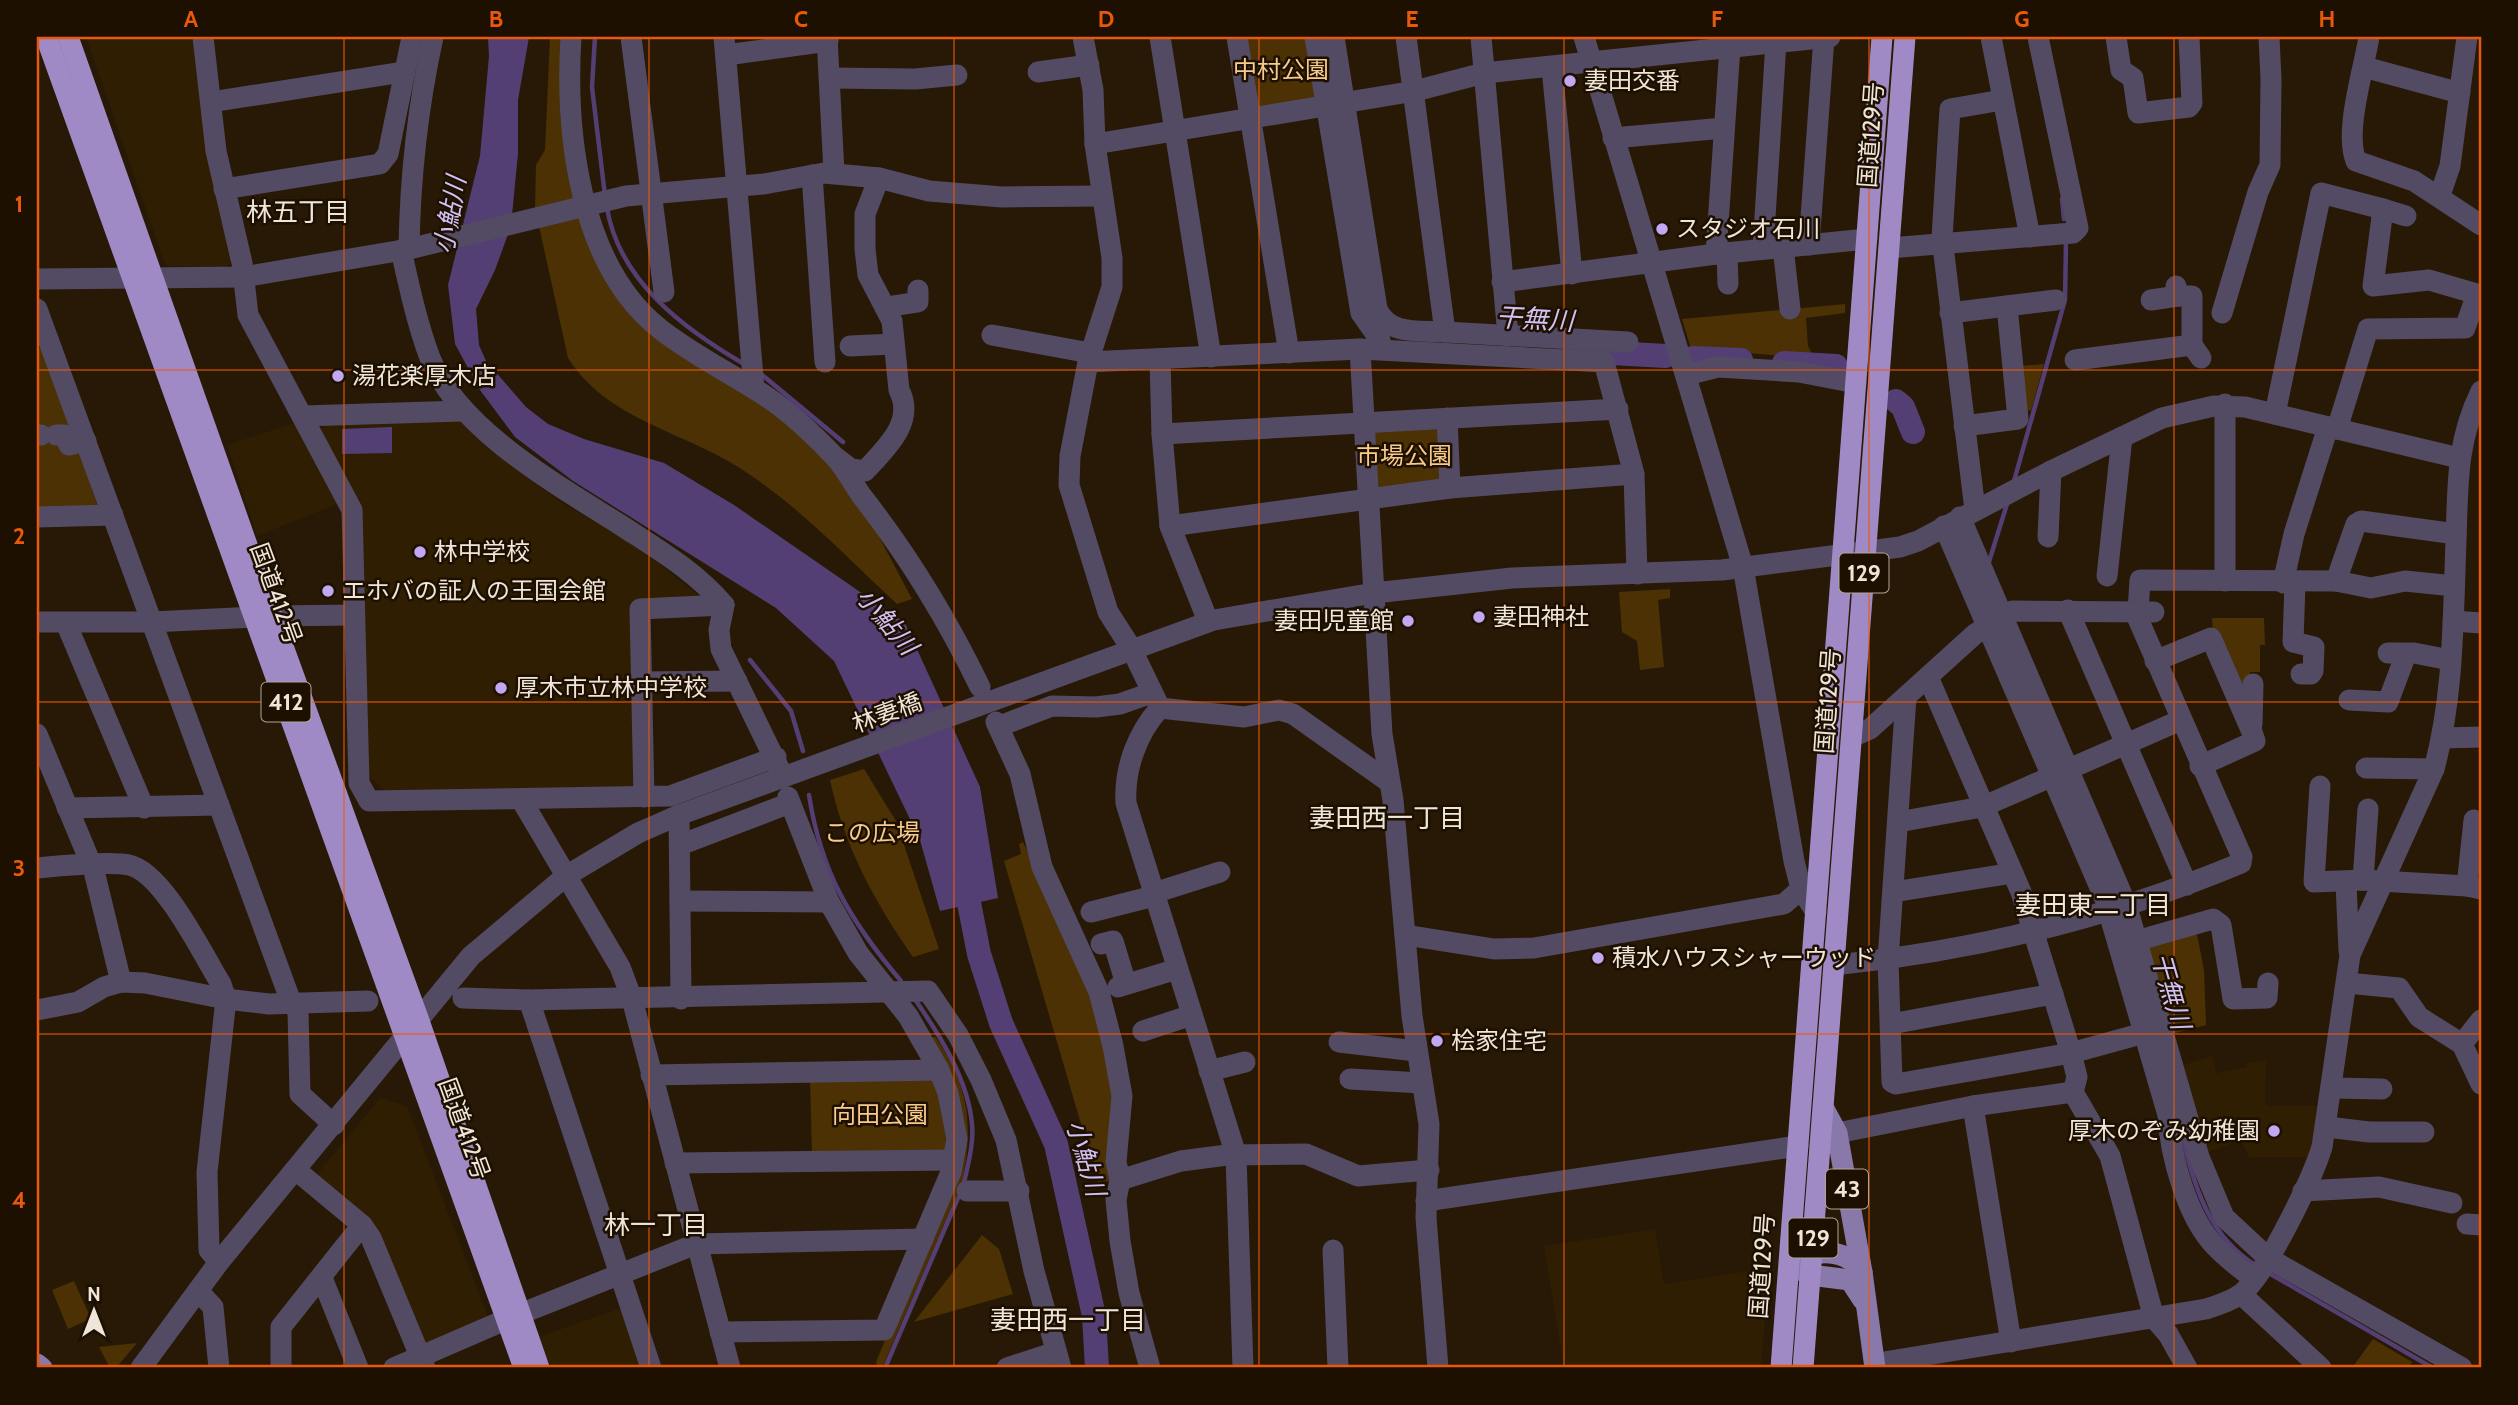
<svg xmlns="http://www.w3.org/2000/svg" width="2518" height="1405" font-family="Cabin,'Noto Sans JP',sans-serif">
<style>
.built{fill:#301e03}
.green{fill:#4b3104}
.water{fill:#543f75}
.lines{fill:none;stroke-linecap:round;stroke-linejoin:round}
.stream{stroke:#543f75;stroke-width:4.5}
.river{stroke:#543f75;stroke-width:24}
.minor{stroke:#534b63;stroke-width:21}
.major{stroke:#8978aa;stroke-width:21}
.highway{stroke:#9f8ac6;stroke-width:21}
.grid{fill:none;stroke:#e8590c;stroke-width:2;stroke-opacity:0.55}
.poi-dot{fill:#c2a8f2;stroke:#1d1000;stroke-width:2.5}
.labels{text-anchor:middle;stroke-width:5;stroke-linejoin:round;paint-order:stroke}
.shield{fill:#1d1000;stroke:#b0a598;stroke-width:2}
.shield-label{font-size:23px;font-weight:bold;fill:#efe5d9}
.park-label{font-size:24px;fill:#f8ca8b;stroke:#1d1000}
.poi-label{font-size:24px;fill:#efe5d9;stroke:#1d1000;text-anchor:start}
.street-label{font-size:24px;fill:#efe5d9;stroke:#1d1000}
.neighbourhood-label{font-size:26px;fill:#efe5d9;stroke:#1d1000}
.water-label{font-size:26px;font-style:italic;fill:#d1c0f2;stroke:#1d1000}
.neatline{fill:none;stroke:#e8590c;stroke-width:2.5}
.grid-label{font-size:23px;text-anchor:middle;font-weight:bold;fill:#e8590c}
</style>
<rect width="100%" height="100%" fill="#271905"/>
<!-- built -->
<g class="built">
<path d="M86,37H195L232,260L227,267L168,266L165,264Z"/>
<path d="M467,418L479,436L513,467L565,505L634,543L704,600L633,601L638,782L631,789L388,793L369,776L361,503L320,430L327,423Z"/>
<path d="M294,423L340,503L257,536L227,445Z"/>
<path d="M2212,1056L2216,1073L2247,1067V1062L2266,1061L2265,1103L2268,1106H2318L2313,1157H2249L2241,1140L2208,1152L2180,1066Z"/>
<path d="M380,1098L407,1106L487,1314L484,1321L428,1347L422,1344L377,1239L318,1178L319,1172Z"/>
<path d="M1655,1229L1664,1284L1769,1268L1761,1368H1564L1544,1246Z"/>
<path d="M624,1307L644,1368H551L538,1337Z"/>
</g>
<!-- green -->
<g class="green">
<path d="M550,37H566L580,198L637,314L808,436L876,531L912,599L897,604C857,567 818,526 775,493C757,479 737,465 717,455C663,427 602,412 568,358L535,208L536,165L545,150Z"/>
<path d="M1242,37H1309L1317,95L1311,104L1260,110Z"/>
<path d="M1845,304V313L1806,318L1808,346L1814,358L1691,349L1682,319Z"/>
<path d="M37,348L43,349L99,510H37Z"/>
<path d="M2044,364L2031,411L2027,410L2021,366Z"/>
<path d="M1437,425L1440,481L1377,489L1374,427Z"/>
<path d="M1670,589V598L1658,600L1664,667L1640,670L1637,641L1622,632L1619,592Z"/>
<path d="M2212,618H2264L2265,645H2260V672H2250L2248,697L2213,631Z"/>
<path d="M864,769L896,821L939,949L913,957C875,903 844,846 830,780Z"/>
<path d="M1023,842L1094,990L1113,1094L1110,1181L1098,1182L1004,861L1021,854L1019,844Z"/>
<path d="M2196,929L2204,970L2206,1025L2168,1035L2147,943Z"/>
<path d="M935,1036C969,1087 974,1124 962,1183L882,1368H878L876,1362L947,1191L960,1142L928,1041Z"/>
<path d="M933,1076L951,1141L945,1154L812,1155L810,1078Z"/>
<path d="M982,1235L999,1249L1013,1294L914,1322Z"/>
<path d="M74,1281L89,1314L88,1320L68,1329L52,1290Z"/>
<path d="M2373,1339L2412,1362L2408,1368H2352Z"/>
<path d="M137,1343L116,1368H110L99,1347Z"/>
</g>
<!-- water -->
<g class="water">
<path d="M488,37H529L518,100V153L511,226L495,270L476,309L479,345L486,361L526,407L548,424L584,439L664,463L734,505L905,623L980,787L998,898L940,911L920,840L834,661L776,608L573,481L515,437L480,390L455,344L448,285L480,156L489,56Z"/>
<path d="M392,427V453L342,454V429Z"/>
</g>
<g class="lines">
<!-- stream -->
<g class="stream">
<path d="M595,37L592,87L605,196"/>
<path d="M2062,199L2064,219"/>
<path d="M607,208C619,281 684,329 744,364"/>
<path d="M761,374L843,442"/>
<path d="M2014,481L2065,300L2066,242"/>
<path d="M1988,565L2007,504"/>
<path d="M750,660L791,711L803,751"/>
<path d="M809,795C821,873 851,922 901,981"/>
<path d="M914,998C939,1034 968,1079 972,1124C974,1143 968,1164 964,1183"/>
<path d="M2179,1125C2193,1179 2205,1235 2257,1266"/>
<path d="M2267,1272L2433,1368"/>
<path d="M885,1368L958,1198"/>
</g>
<!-- river -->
<g class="river">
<path d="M1575,351L1666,356"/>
<path d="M1693,358L1741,360"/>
<path d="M1784,363L1836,366"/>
<path d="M1896,401L1903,407L1913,432"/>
<path d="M963,872L979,954L1001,1023L1056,1144L1094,1316L1097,1368"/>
</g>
<!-- minor -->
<g class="minor">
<path d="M203,37L216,151L242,263L248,315L352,510L359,783L369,801L670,796L776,757"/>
<path d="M571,37C565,133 579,265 660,329C693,355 732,374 767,397C791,413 814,435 834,456C844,466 852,482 861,495C908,555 947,619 980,687"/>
<path d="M631,37L664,292"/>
<path d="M724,37L754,389"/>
<path d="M827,37L834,173"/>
<path d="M1083,37L1093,90L1095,144L1112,258V287L1088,362L1070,456L1069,485L1108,612L1131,648L1160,708L1244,717L1279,710L1293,714L1389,782"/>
<path d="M1160,37L1211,357"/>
<path d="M1237,37L1289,353"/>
<path d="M1315,37L1361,313L1380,340"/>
<path d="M1334,37L1377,309C1389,336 1419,330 1445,332"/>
<path d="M1406,37L1445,332L1628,342"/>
<path d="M1481,37L1508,336"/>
<path d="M1584,37L1743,567L1794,861L1801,889L1816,912"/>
<path d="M1991,37L2030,237"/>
<path d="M2116,37L2121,70L2133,78L2138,113L2189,107L2192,103L2189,37"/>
<path d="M2369,37C2364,69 2344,131 2356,161L2414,181L2481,225"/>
<path d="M726,55L828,41"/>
<path d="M2364,67L2460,93"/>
<path d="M1552,68L1572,274"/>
<path d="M1038,72L1089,65"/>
<path d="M830,78L915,79L957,75"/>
<path d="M211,102L403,72"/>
<path d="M1613,138L1724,128"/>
<path d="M1095,144L1415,91L1484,73L1830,37"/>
<path d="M812,175L825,362"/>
<path d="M224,189L380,164L388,154L412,37"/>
<path d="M2440,195L2450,166L2467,37"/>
<path d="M2383,209L2406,216"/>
<path d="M1809,245L1824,37"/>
<path d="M1783,247L1790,309"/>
<path d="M1889,248L2073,233L2078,228L2038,37"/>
<path d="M409,249C410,178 418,106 433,37"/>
<path d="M1763,249L1776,42"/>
<path d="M401,250C409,286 417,323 430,358C458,429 557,485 619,524C657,549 694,570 724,605"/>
<path d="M1727,252L1728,284"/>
<path d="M1716,254L1730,47"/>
<path d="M37,279L243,277L409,249L626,196L764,184L824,173L879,178L929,191L1002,197L1100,196"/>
<path d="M1502,282L1716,254L1867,239"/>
<path d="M2176,286L2178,296H2192V345"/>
<path d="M2151,300L2178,296"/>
<path d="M886,307L918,302V290"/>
<path d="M37,309L291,1002L298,1011L300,1094L334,1125"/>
<path d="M1950,313L2056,300"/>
<path d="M2222,313L2258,192L2270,165L2271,79L2269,37"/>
<path d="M992,335L1090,353"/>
<path d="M850,346L894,344"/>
<path d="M1360,349L1382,734L1393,800L1412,1016L1429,1124L1426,1218L1438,1368"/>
<path d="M1160,359L1162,434L1170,526L1208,621"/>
<path d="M2075,360L2192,345L2201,358"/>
<path d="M1088,362L1360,349L1604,362L1634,474L1637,574"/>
<path d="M1686,375L1718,367L1799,372L1856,383"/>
<path d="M2225,404V581"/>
<path d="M2275,414L2321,193L2383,209L2373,286L2429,280L2477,294L2465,328L2368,329L2337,429"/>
<path d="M303,416L462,411"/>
<path d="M1447,418L1450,488"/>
<path d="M1964,426L2018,419L2007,306"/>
<path d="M1162,434L1618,409"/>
<path d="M37,435H41"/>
<path d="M56,435H64L69,445L86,441"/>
<path d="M838,459L851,469L865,471C885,449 916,422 899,390L892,321L868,275L865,249V214L879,178"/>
<path d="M1975,510L1942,238L1950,109L2002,100"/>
<path d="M37,517L113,515"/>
<path d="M1960,517L2126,904L2199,1157L2224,1217L2268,1258L2462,1368"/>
<path d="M1170,526L1450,488L1634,474"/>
<path d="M1944,526L2105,899L2168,1115C2170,1155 2187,1218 2216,1247C2227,1259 2241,1269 2254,1279"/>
<path d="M2048,537L2051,471"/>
<path d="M2107,576L2122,437"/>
<path d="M2336,581L2356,524L2361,521L2456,534"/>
<path d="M2283,583L2294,534L2328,427"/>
<path d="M2295,583L2293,642L2314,647L2313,671L2311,674H2301"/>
<path d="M724,605L719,630L721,649L779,768"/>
<path d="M2068,610L2187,885"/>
<path d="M2138,612L2140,580L2336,581L2371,588L2405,581L2454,586"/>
<path d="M272,616L353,615"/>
<path d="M2453,621L2481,623"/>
<path d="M37,622H151L256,617"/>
<path d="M66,623L144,808"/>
<path d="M2388,653H2414L2450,660"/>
<path d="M2155,661L2211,638L2252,732L2255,741L2200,766"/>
<path d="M1928,677L2021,892L2071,1053L2077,1077L2073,1092L2110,1156L2154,1318L2168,1334L2187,1368"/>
<path d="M642,682L737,681"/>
<path d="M1906,697L1888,960L1892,1082L1896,1084L2071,1053L2144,1033"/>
<path d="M2349,700L2388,702L2406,654"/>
<path d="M1160,708C1137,733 1124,769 1126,803L1236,1155L1243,1368"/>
<path d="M996,722L1020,774L1042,867L1099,992L1113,1046L1122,1096L1116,1162L1120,1180L1116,1200L1120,1241L1129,1293L1150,1368"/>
<path d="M2252,724L2253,684"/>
<path d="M1000,726L1052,706L1096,707L1120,704L1151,693"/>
<path d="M37,734L94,871L121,982"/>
<path d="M1852,737L1870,729L1975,634L2012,611L2154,612"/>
<path d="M2443,738L2481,737"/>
<path d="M2366,768L2434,769"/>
<path d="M2320,786L2314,882L2363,880L2467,886L2481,889"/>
<path d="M644,797L640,609L724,605"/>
<path d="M522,801L620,967L632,999L730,1368"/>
<path d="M67,808L219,805"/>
<path d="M679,815L681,999"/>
<path d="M1898,822L1982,807L2181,720"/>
<path d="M680,845L790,803"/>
<path d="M37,868C56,866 112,861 129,865C163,872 203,955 221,984L226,999L207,1172L209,1250L219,1262"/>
<path d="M2363,880L2368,809"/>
<path d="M2346,883L2349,951"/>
<path d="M2467,886L2474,820"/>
<path d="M1893,892L2013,873"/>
<path d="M1154,893L1220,872"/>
<path d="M680,901L829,902"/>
<path d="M1091,912L1154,896"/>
<path d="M1405,935L1494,949L1534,948L1784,904L1801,889"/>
<path d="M2136,941L2213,919L2221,925L2233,999L2267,998L2268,983"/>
<path d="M1101,944L1113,941L1126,984"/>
<path d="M1834,965C1974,951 2112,917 2241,863L2242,857L2135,612"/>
<path d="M2347,983L2399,988L2419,1017L2462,1044L2481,1084"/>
<path d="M1118,987L1177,969"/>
<path d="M463,998L529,1000"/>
<path d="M37,1010L78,1002L104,987L121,982L145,983L226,999L269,1004L368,1001"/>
<path d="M1891,1024L2053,994"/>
<path d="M1143,1031L1192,1015"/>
<path d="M1339,1042L1416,1051"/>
<path d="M2462,1044L2481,1020"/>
<path d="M1209,1071L1245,1062"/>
<path d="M651,1075L939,1070"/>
<path d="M1350,1079L1422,1083"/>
<path d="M2333,1088L2382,1089"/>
<path d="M1973,1106L2011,1342"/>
<path d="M2327,1127L2369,1132H2424"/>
<path d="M1837,1133L1973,1106L2073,1092"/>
<path d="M675,1163L953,1160"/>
<path d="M297,1171L362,1225L371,1238L425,1368"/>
<path d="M1120,1180L1181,1161L1227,1155L1306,1154L1358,1176L1429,1170"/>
<path d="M967,1191H1019"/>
<path d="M2303,1191L2379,1187L2452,1203"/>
<path d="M1426,1201L1798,1146"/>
<path d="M2467,1224L2481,1225"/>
<path d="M1333,1250L1338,1368"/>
<path d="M322,1278L358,1368"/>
<path d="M198,1291L213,1307L219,1368"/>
<path d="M2241,1294L2321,1368"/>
<path d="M520,1314L696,1244L923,1239"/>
<path d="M720,1332L884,1330L951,1172L957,1139L948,1093L939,1070L908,1016L858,953L829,902L788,797"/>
<path d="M141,1368L219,1262L471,956L566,876L638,833L679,815L1214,620L1374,593L1512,578L1722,570L1900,547L1918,541L2051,471L2162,418L2214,406L2245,407L2459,458"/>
<path d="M281,1368V1327L362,1225"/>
<path d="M394,1368L505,1320"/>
<path d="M651,1368L529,1000L928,991L958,1035L981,1080L1006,1140L1034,1271L1061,1368"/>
<path d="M1007,1368L1056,1352"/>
<path d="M1874,1368L1884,1362L2206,1309C2219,1305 2231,1301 2241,1294C2266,1275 2312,1179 2322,1147L2350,955L2434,769C2454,696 2453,617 2456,541C2458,485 2456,442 2481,391"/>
</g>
<!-- major -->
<g class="major">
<path d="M1824,1109L1837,1133L1862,1272L1875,1368"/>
<path d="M1797,1260C1819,1249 1848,1249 1862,1272"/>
<path d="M1794,1266L1810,1275L1850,1280L1863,1300"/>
<path d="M37,1364L42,1368"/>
</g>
<!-- highway -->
<g class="highway">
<path d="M46,37L524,1368"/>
<path d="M68,37L272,616L418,1018L539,1368"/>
<path d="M1781,1368L1882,37"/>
<path d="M1803,1368L1905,37"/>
</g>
</g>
<!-- grid -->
<path class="grid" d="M344,37V1368M649,37V1368M954,37V1368M1259,37V1368M1564,37V1368M1869,37V1368M2174,37V1368M37,370H2481M37,702H2481M37,1034H2481"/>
<!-- markers -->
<g class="poi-dot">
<circle cx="1570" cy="81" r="7"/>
<circle cx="1662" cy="229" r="7"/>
<circle cx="338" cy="376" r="7"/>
<circle cx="420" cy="552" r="7"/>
<circle cx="328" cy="591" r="7"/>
<circle cx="1479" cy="617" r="7"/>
<circle cx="1408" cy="621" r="7"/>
<circle cx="501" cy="688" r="7"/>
<circle cx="1598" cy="958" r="7"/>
<circle cx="1437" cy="1041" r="7"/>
<circle cx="2274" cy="1131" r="7"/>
</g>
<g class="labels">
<!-- shield labels -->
<g class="shield">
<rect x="1839.5" y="553.5" width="49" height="39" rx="5"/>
<rect x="261.5" y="682.5" width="49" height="39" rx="5"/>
<rect x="1826" y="1169.5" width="42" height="39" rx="5"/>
<rect x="1788.5" y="1218.5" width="49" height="39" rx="5"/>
</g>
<g class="shield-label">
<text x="1864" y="581">129</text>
<text x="286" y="710">412</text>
<text x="1847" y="1197">43</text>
<text x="1813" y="1246">129</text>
</g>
<!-- park labels -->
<g class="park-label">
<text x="1281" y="78">中村公園</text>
<text x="1404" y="464">市場公園</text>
<text x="872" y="841">この広場</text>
<text x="880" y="1123">向田公園</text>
</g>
<!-- poi labels -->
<g class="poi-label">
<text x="1584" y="89">妻田交番</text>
<text x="1676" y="237">スタジオ石川</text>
<text x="352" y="384">湯花楽厚木店</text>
<text x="434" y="560">林中学校</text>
<text x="342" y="599">エホバの証人の王国会館</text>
<text x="1493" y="625">妻田神社</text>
<text x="1394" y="629" text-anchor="end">妻田児童館</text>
<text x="515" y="696">厚木市立林中学校</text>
<text x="1612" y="966">積水ハウスシャーウッド</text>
<text x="1451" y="1049">桧家住宅</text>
<text x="2260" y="1139" text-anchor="end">厚木のぞみ幼稚園</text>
</g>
<!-- street labels -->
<g class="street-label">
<text transform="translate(1871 135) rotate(-86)" y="8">国道129号</text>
<text transform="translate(276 594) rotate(70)" y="8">国道412号</text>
<text transform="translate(1828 701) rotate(-86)" y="8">国道129号</text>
<text transform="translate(887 713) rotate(-20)" y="8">林妻橋</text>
<text transform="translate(464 1129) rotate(70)" y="8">国道412号</text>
<text transform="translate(1762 1266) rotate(-86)" y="8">国道129号</text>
</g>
<!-- neighbourhood labels -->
<g class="neighbourhood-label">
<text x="298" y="221">林五丁目</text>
<text x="1387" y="827">妻田西一丁目</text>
<text x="2093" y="914">妻田東二丁目</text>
<text x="656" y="1234">林一丁目</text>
<text x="1068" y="1329">妻田西一丁目</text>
</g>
<!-- water labels -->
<g class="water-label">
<text transform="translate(450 215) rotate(-80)" y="9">小鮎川</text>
<text transform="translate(1535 319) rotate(3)" y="9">干無川</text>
<text transform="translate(887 621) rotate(50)" y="9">小鮎川</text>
<text transform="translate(2171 991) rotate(74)" y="9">干無川</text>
<text transform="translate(1086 1158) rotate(74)" y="9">小鮎川</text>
</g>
</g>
<!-- border -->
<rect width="2518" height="1405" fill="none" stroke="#1d1000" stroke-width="77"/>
<!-- north arrow -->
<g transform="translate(94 1311)" stroke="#1d1000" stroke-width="5" paint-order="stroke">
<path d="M0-5L12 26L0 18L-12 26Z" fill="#efe5d9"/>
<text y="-10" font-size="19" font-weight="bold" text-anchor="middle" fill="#efe5d9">N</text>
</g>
<rect x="38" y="38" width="2442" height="1328" class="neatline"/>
<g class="grid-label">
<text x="191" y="27">A</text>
<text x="496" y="27">B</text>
<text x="801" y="27">C</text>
<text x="1106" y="27">D</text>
<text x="1412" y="27">E</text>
<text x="1717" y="27">F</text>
<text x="2022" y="27">G</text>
<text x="2327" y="27">H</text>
<text x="19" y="212">1</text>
<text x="19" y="544">2</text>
<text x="19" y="876">3</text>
<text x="19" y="1208">4</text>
</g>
</svg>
